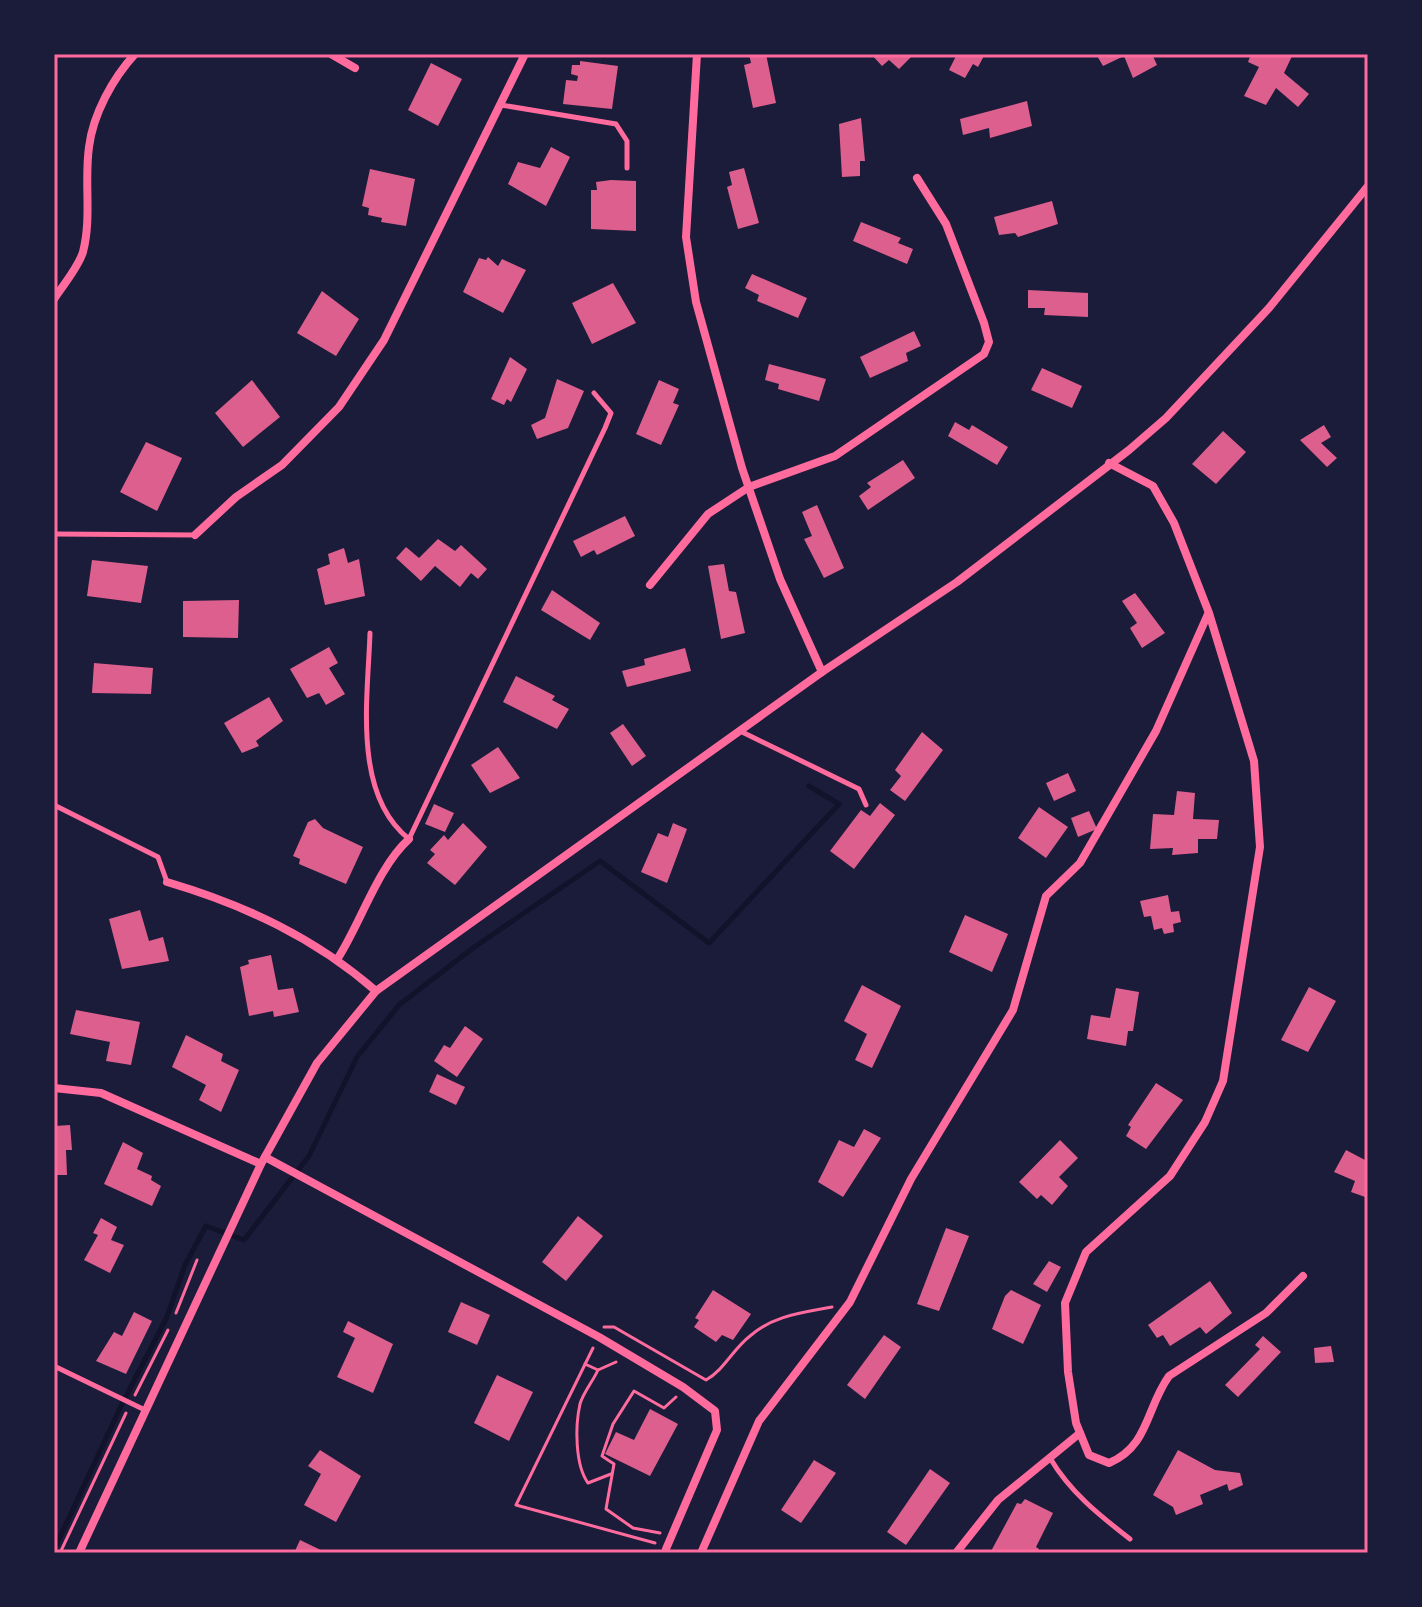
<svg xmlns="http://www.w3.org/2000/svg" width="1422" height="1607" font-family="'Fira Sans',sans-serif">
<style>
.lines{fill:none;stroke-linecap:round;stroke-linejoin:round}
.stream{stroke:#12122b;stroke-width:5}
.building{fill:#dd5f8e}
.path{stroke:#ff6b9d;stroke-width:3}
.service{stroke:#ff6b9d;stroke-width:5}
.minor{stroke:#ff6b9d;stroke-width:8}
.neatline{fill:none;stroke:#ff6b9d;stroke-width:3}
</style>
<rect width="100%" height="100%" fill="#1b1b3a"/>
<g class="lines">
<!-- stream -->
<path class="stream" d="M54,1550L121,1406L167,1317L185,1265L206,1226L244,1240L309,1156L357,1057L399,1005L473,948L600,861L709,943L839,804L809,786"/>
</g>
<!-- building -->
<g class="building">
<path d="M749,54H766L776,103L753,108L744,65L751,63Z"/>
<path d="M871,54H909L911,57L899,69L889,60L882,66Z"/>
<path d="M957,54H985L978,67L973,64L965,78L949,70Z"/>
<path d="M1096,54H1152L1157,65L1133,78L1124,56L1103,66Z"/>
<path d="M1251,54H1293L1284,73L1309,94L1298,107L1276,88L1266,105L1244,96L1259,67L1248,62Z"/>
<path d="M580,61L618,66L612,109L563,104L566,80L577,81L578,76L571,74L572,65H580Z"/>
<path d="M431,63L462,79L438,126L408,110Z"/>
<path d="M1027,101L1032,126L990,138L989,128L963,135L960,119Z"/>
<path d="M861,118L865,161H860V176L842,177L839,124Z"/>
<path d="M551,147L570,157L546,206L508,184L518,162L540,168Z"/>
<path d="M744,168L759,223L738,229L727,187L732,185L729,172Z"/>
<path d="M370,169L415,179L406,226L381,222L382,218L368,215L369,208L362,206Z"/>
<path d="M611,180L636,181V231L591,229V190H597L596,182Z"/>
<path d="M1052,201L1058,224L1018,237L1015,233L999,235L994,217Z"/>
<path d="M861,222L901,238L898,243L913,249L907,264L853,241Z"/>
<path d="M488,257L498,266L502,259L526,270L503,313L463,292L479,258L486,260Z"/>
<path d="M752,274L807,298L798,318L757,301L759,295L745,288Z"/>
<path d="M613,283L636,323L592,344L572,303Z"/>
<path d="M1028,290L1088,293V317L1044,315L1045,308H1028Z"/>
<path d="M322,291L359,319L336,356L297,333Z"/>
<path d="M914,331L921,346L906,353L908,361L870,378L860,357Z"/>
<path d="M510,357L527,369L511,402L507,399L504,405L491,399Z"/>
<path d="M769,364L826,379L819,401L778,389L779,384L765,380Z"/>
<path d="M1042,368L1082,386L1072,408L1031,390Z"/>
<path d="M557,379L584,391L568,428L537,439L531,425L545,418Z"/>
<path d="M252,380L280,417L243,447L215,413Z"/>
<path d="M659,380L679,389L673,403L679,405L661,445L636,434Z"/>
<path d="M955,422L969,430L972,425L1008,447L997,465L948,436Z"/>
<path d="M1324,425L1331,437L1321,443L1337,458L1327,467L1300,440Z"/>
<path d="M1223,431L1246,452L1216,484L1192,464Z"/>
<path d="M146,442L182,458L157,511L120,492Z"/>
<path d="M903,460L915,478L868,510L859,496L871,487L867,483Z"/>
<path d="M817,505L844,568L824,578L804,539L812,536L802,512Z"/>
<path d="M625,516L635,536L597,555L594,550L581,557L573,541Z"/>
<path d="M438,539L455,551L461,545L487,569L478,579L471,573L460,587L435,566L421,581L396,558L406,547L419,558Z"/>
<path d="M344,548L348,563L359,559L365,596L325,605L317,569L330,564L328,554Z"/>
<path d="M92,560L148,566L141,603L87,596Z"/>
<path d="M724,564L729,591L736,592L745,633L721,639L708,566Z"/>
<path d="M552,590L600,623L590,640L541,610Z"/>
<path d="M1135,593L1165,633L1142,648L1130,628L1137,623L1122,601Z"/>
<path d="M239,600L238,638L183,637V601Z"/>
<path d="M329,647L338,663L329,668L345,694L326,705L319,693L307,698L290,669Z"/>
<path d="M685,648L691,671L627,687L622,671L645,665L644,659Z"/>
<path d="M94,663L153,668L151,694L92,693Z"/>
<path d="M516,676L555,696L552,700L569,709L557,729L503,702Z"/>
<path d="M269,697L283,721L256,741L259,746L242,753L224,723Z"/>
<path d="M623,724L646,756L632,766L610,733Z"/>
<path d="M922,732L943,750L905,801L890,790L901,776L895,770Z"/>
<path d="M498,747L520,778L490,793L471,765Z"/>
<path d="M1068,773L1076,791L1054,801L1046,783Z"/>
<path d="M1177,791L1195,793L1193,819L1219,820L1217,839H1198V853L1172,855L1173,848L1150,849L1153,814L1174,815Z"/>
<path d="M880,803L895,815L854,869L830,851L861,810L870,816Z"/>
<path d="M434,804L454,813L445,832L425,824Z"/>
<path d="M1039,807L1068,827L1046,858L1018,838Z"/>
<path d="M1089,811L1097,829L1078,837L1071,818Z"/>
<path d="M315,819L323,828L363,847L346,884L299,864L300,859L293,856L308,822Z"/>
<path d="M463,823L487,847L455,885L427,863L435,854L430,850L444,835L448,840Z"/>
<path d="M673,823L687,829L667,883L641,872L658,833L668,837Z"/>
<path d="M1168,895L1171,912L1179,911L1181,922L1173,924L1174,932L1164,934L1162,928L1154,930L1151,916L1144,917L1140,901Z"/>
<path d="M140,910L149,941L163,937L169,961L122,969L109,919Z"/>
<path d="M965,915L1008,934L992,972L949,952Z"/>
<path d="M271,955L278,990L293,988L299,1012L274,1017L273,1011L249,1016L240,967L249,964L248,960Z"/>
<path d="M862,985L901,1006L872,1068L855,1060L867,1034L844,1021Z"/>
<path d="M1309,987L1336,1001L1308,1052L1281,1040Z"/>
<path d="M1116,988L1139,992L1133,1031H1128L1126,1046L1087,1039L1091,1015L1110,1018Z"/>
<path d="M76,1010L140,1022L131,1065L106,1061L110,1042L70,1034Z"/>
<path d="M465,1026L483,1039L457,1077L434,1061L444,1045L450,1048Z"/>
<path d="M186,1035L223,1054L221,1061L239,1070L221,1112L199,1100L206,1085L172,1067Z"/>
<path d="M437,1074L465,1087L456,1105L429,1092Z"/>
<path d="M1156,1083L1183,1100L1146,1149L1126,1136L1131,1127L1128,1125Z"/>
<path d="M70,1125L72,1150H66L67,1175H54V1126Z"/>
<path d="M864,1129L881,1138L843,1197L818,1182L839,1140L854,1147Z"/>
<path d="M1060,1140L1078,1158L1059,1177L1068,1186L1052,1205L1041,1195L1037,1199L1019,1182Z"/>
<path d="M123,1142L143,1153L137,1169L152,1176L151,1180L161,1186L152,1206L104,1184Z"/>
<path d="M1346,1150L1365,1160L1368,1155V1198L1351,1192L1355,1181L1334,1172Z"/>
<path d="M578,1216L603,1236L566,1281L542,1262Z"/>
<path d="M101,1218L117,1227L111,1240L124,1245L110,1273L84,1260L98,1235L93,1233Z"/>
<path d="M946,1228L969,1236L939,1311L917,1304Z"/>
<path d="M1049,1261L1061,1267L1047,1292L1033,1284Z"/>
<path d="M1210,1281L1232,1313L1206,1334L1200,1327L1170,1346L1163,1335L1157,1338L1148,1325Z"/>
<path d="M713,1290L751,1314L733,1340L722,1335L716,1342L694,1327L699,1320L695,1318Z"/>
<path d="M1011,1290L1041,1305L1023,1344L992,1329L1005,1296Z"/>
<path d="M461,1302L490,1315L477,1345L448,1332Z"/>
<path d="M134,1312L152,1321L126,1374L96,1361L114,1332L122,1336Z"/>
<path d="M348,1321L393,1344L373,1393L337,1377L355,1338L343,1332Z"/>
<path d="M884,1335L901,1347L865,1399L847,1385Z"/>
<path d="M1263,1336L1281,1352L1238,1397L1225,1385L1260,1349L1255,1345Z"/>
<path d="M1331,1346L1334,1362L1315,1363L1314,1348Z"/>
<path d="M497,1375L533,1392L509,1441L474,1423Z"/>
<path d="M650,1409L678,1424L650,1476L605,1454L616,1432L634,1440Z"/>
<path d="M320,1450L361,1476L336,1522L304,1505L321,1474L308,1466Z"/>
<path d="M1178,1450L1215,1470L1240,1473L1243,1485L1229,1491L1227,1484L1200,1495L1203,1504L1176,1515L1173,1507L1153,1495Z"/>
<path d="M814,1460L836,1473L801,1523L781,1510Z"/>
<path d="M930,1469L950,1483L906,1545L887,1532Z"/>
<path d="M1025,1499L1053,1513L1036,1547L1039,1549L1037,1553H990L1017,1503L1021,1504Z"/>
<path d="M300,1540L327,1553H294Z"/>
</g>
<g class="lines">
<!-- path -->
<g class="path">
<path d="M176,1313L197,1260"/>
<path d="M604,1327H614L706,1380C724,1370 733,1349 750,1336C774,1315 802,1313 832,1307"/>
<path d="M593,1348L516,1505L655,1543"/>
<path d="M585,1364L598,1370C593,1381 583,1393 580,1404C575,1426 575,1465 588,1483L611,1474"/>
<path d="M598,1370L616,1362"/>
<path d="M135,1395L168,1330"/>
<path d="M660,1533L633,1528L606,1509L614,1464L602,1456L613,1424L634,1391L664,1408L676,1397"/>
<path d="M60,1553L126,1413"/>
</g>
<!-- service -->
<g class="service">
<path d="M501,105L616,124L627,141V168"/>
<path d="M54,534L195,535"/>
<path d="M370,633C368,697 352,794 409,839L605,428L611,413L594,393"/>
<path d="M740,731L859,789L866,805"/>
<path d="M54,805L158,857L167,882"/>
<path d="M54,1366L145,1410"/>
<path d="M1050,1458C1070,1492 1099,1515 1130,1539"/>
</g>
<!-- minor -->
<g class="minor">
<path d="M331,54L355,68"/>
<path d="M697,54L686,237L696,302L742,468L780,579L822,672"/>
<path d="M54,299C63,285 78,268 83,252C92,217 84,182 89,147C93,114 113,78 135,54"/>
<path d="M1109,463L1153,486L1174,523L1209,613L1254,761L1260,847L1223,1081L1205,1122L1170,1176L1086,1252L1065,1303L1068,1372L1076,1423L1089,1455L1109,1463C1149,1446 1146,1408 1169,1376L1266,1313L1303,1276"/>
<path d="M195,535L236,497L282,465L339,407L384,340L525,54"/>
<path d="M650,585L708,514L749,487L835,456L984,354L989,342L984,323L946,224L917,178"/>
<path d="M167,882C245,905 315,938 376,991"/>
<path d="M338,958C361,922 378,867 409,839"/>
<path d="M54,1088L101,1093L261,1164"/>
<path d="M265,1157L599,1337L683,1387L715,1411L717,1430L666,1549"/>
<path d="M79,1553L261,1164L317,1063L376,991L822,672L957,582L1129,450L1166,418L1269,308L1368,186"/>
<path d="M701,1553L759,1421L850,1302L911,1179L1013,1010L1046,896L1080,863L1156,731L1208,614"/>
<path d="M956,1553L998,1500L1080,1433"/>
</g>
</g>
<!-- border -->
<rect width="1422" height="1607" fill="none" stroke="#1b1b3a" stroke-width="112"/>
<rect x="56" y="56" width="1310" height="1495" class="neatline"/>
</svg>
